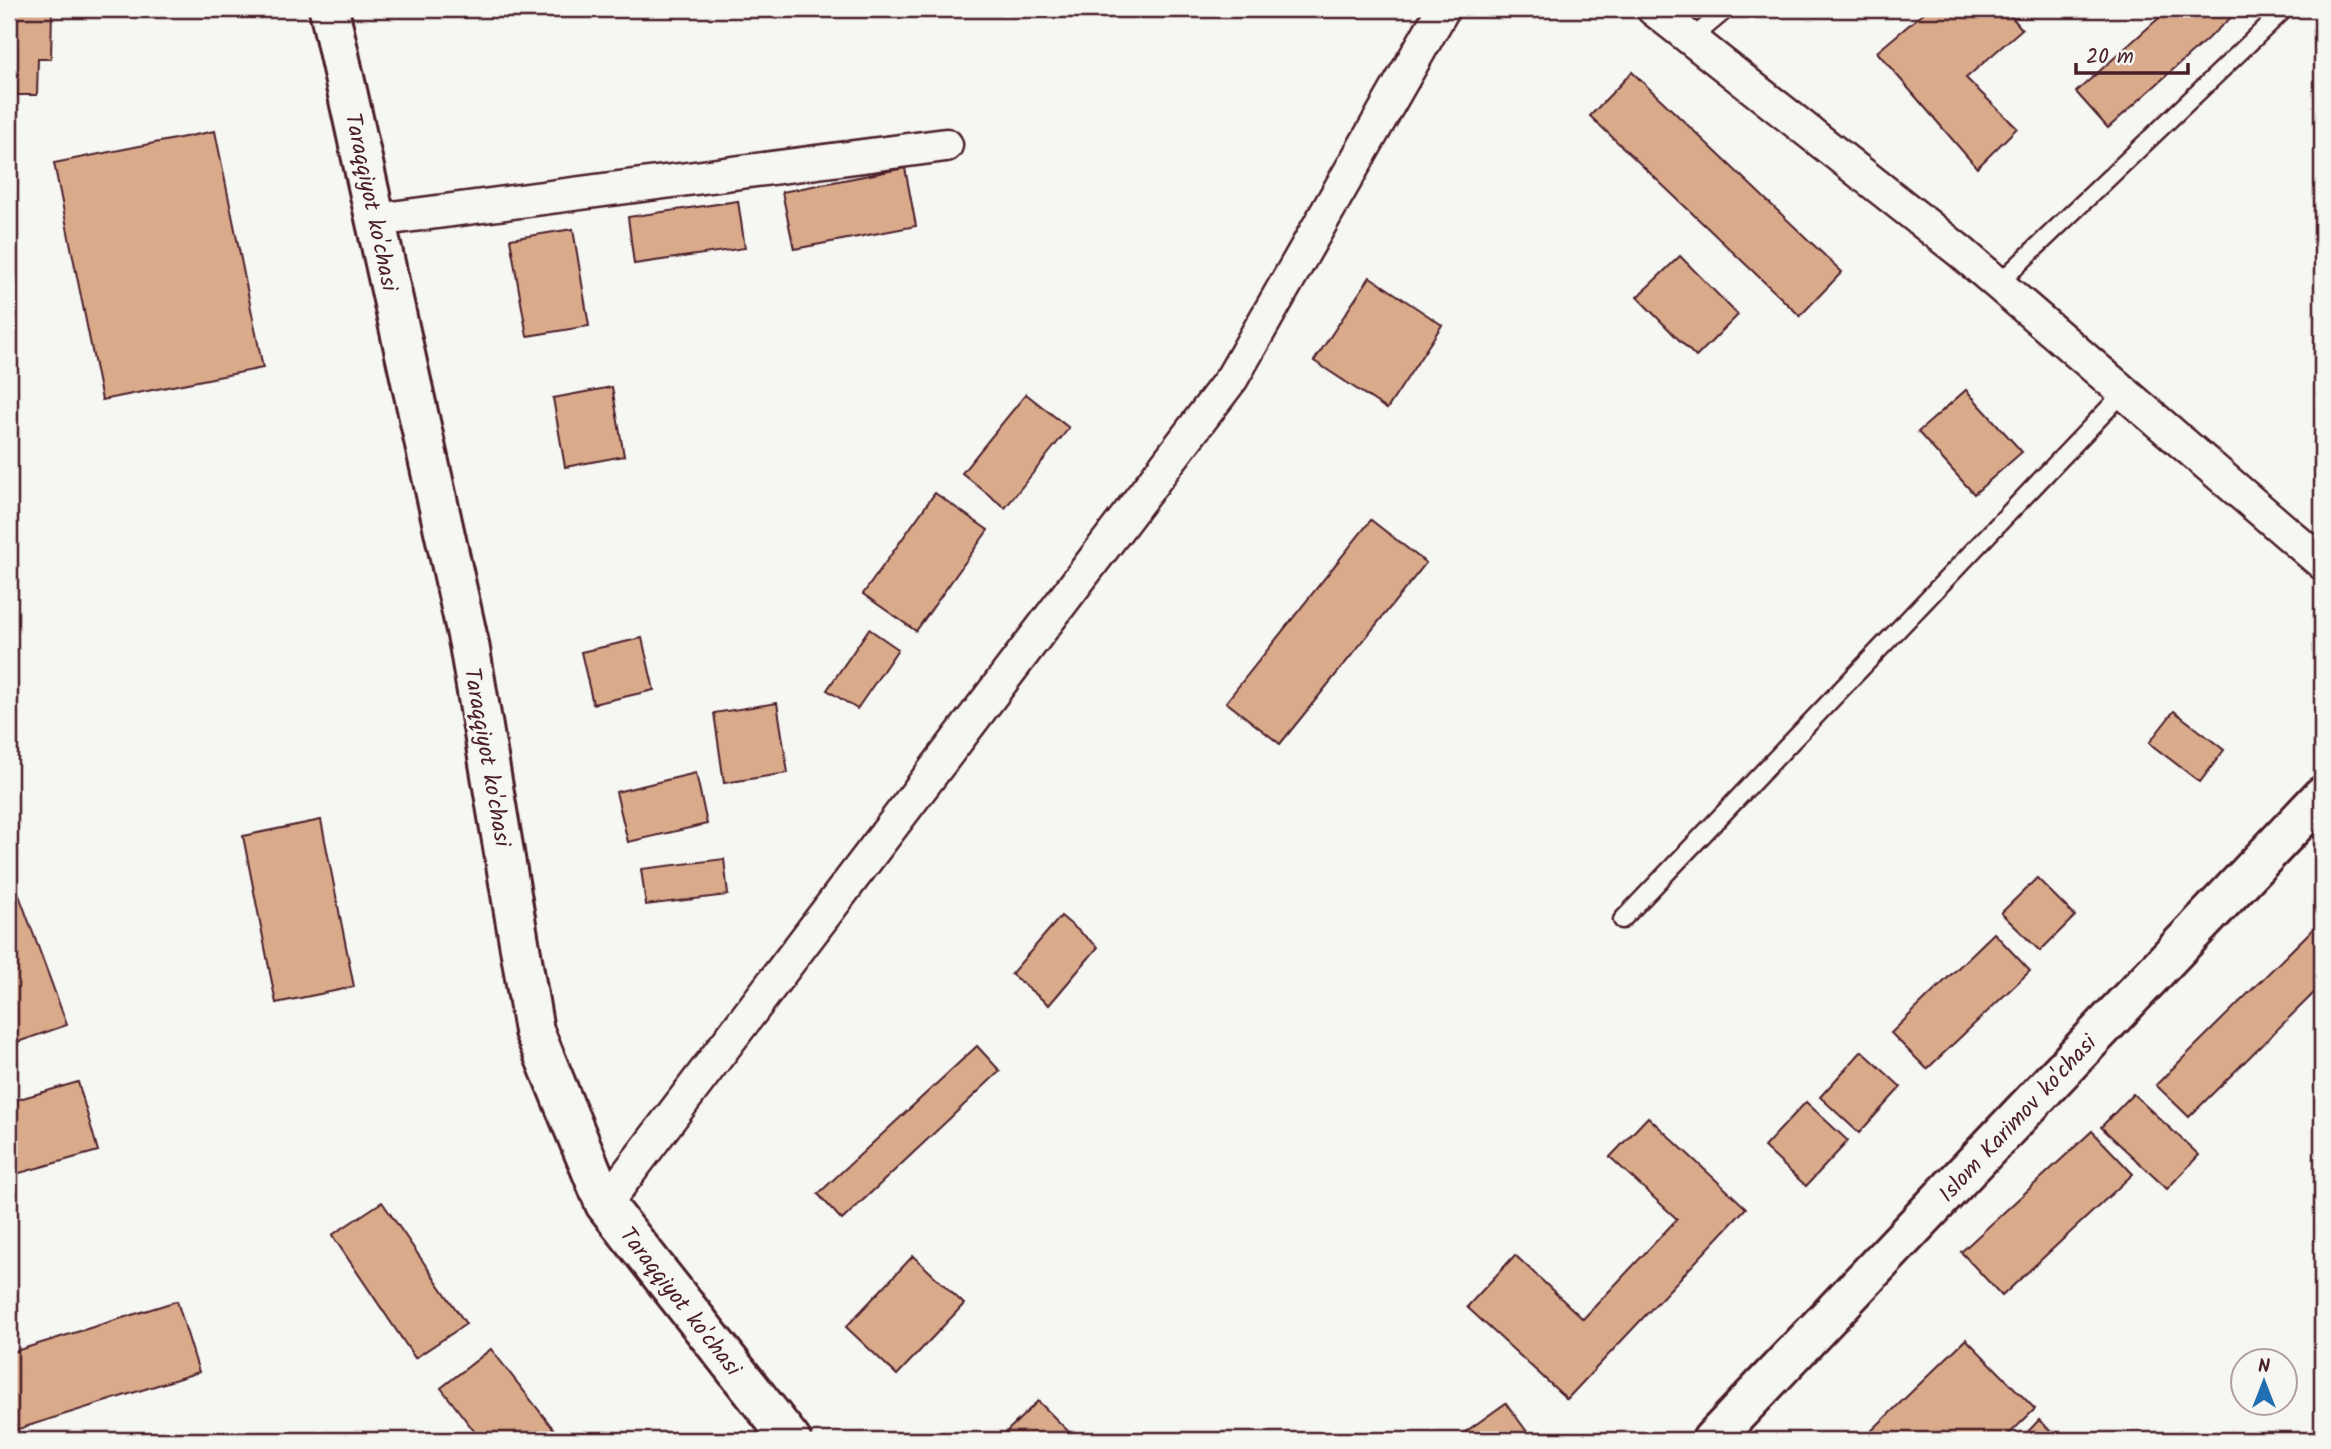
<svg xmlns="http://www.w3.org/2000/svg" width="2331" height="1449" font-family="Kalam,sans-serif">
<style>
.building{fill:#daab8b;stroke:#4a1f2b;stroke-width:2}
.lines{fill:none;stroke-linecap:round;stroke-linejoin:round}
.lane-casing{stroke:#4a1f2b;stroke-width:21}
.street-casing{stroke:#4a1f2b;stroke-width:37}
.secondary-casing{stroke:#4a1f2b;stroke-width:44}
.lane{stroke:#f6f6f2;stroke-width:16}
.street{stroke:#f6f6f2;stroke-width:32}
.secondary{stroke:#f6f6f2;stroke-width:38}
.labels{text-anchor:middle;stroke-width:5;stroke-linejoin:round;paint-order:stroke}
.street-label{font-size:23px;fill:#4a1f2b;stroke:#f6f6f2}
</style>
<rect width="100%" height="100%" fill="#f6f6f2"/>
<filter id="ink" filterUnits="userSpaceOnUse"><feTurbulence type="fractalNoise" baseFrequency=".0143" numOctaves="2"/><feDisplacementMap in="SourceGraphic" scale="14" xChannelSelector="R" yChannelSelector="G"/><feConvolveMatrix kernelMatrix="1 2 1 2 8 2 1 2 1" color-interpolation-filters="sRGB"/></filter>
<g filter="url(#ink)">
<!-- building -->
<g class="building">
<path d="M9,9H52L51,59H38L37,95H9Z"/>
<path d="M1928,9H2005L2022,29L1966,78L2017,128L1977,168L1877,52Z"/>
<path d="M2169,9H2231L2235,14L2108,128L2076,92Z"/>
<path d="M1632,72L1842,272L1800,316L1590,116Z"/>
<path d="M215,131L263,368L102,400L54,163Z"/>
<path d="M905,168L916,226L794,249L782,192Z"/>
<path d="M738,201L745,248L634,264L628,217Z"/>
<path d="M573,229L589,326L527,336L510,239Z"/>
<path d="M1680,256L1738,315L1696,357L1637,297Z"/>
<path d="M1370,277L1442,325L1387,409L1314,361Z"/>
<path d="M612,387L624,456L565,467L553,398Z"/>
<path d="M1966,390L2022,452L1974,494L1918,432Z"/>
<path d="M1026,394L1069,428L1005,508L962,473Z"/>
<path d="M935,493L988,530L916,631L863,594Z"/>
<path d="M1371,520L1426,563L1280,744L1226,702Z"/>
<path d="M869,629L898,649L857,709L827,690Z"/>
<path d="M642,638L654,690L593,704L581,652Z"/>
<path d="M777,703L788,773L724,783L714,713Z"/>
<path d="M2174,711L2224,750L2200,782L2149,743Z"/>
<path d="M696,773L707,824L628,842L616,792Z"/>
<path d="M321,820L354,987L276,1003L243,836Z"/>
<path d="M724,859L728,895L646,905L641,869Z"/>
<path d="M9,868L67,1025L12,1044L9,1035Z"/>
<path d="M2037,878L2075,916L2040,951L2001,913Z"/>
<path d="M1061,916L1098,947L1049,1005L1011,974Z"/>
<path d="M2322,920V985L2189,1117L2156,1085Z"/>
<path d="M1994,933L2030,971L1927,1069L1891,1033Z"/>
<path d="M977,1046L1000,1071L842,1220L818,1194Z"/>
<path d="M1862,1051L1901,1087L1859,1133L1820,1097Z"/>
<path d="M78,1082L98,1151L9,1176V1102Z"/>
<path d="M2133,1094L2199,1155L2167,1189L2101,1127Z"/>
<path d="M1806,1102L1848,1141L1806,1186L1764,1147Z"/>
<path d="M1648,1117L1746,1208L1567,1399L1467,1307L1515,1255L1583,1319L1677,1219L1610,1157Z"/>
<path d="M2092,1131L2133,1174L2002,1296L1961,1252Z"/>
<path d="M382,1202L466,1324L415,1358L332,1235Z"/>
<path d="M913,1256L964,1304L897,1375L846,1327Z"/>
<path d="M177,1301L199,1372L9,1432V1353Z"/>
<path d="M1966,1339L2035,1409L2003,1440H1862Z"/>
<path d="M491,1349L562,1440H481L441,1388Z"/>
<path d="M1038,1401L1077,1440H998Z"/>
<path d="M1506,1403L1533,1440H1454Z"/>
<path d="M2039,1420L2060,1440H2020Z"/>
</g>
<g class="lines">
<defs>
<g id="lane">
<path d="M1691,39L1727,9"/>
<path d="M1998,284L2285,9"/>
<path d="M1622,920L2124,392"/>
</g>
<g id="street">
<path d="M1653,9L1961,252L2322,563"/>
<path d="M376,220L946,145"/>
<path d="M605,1204L1232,378L1443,9"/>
</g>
<g id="secondary">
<path d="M329,9L469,644L534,1031L605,1204L791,1440"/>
<path d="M1712,1440L2322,796"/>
</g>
</defs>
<!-- lane casing -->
<use href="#lane" class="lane-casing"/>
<!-- street casing -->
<use href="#street" class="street-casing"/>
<!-- secondary casing -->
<use href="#secondary" class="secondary-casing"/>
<!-- lane -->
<use href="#lane" class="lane"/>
<!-- street -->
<use href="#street" class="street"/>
<!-- secondary -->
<use href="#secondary" class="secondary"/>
</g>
</g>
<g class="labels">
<!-- street labels -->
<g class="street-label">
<text transform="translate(372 202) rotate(78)" y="8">Taraqqiyot ko'chasi</text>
<text transform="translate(488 757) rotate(80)" y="8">Taraqqiyot ko'chasi</text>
<text transform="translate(2017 1118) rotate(-47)" y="8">Islom Karimov ko'chasi</text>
<text transform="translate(681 1301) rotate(52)" y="8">Taraqqiyot ko'chasi</text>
</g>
</g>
<!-- margin -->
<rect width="2331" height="1449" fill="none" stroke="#f6f6f2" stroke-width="35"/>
<rect x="18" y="18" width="2296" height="1414" fill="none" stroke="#4a1f2b" stroke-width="2.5" filter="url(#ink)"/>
<!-- north arrow -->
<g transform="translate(2264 1382)"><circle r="33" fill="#f6f6f2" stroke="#b1a0a2" stroke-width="2"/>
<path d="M0-5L12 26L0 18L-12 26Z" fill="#1f6fb2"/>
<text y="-10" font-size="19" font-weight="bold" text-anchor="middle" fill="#4a1f2b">N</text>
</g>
<!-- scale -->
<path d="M2076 63v10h112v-10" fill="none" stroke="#4a1f2b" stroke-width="3.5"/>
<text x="2086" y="63" font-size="21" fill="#4a1f2b" stroke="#f6f6f2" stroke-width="5" paint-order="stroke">20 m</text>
</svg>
